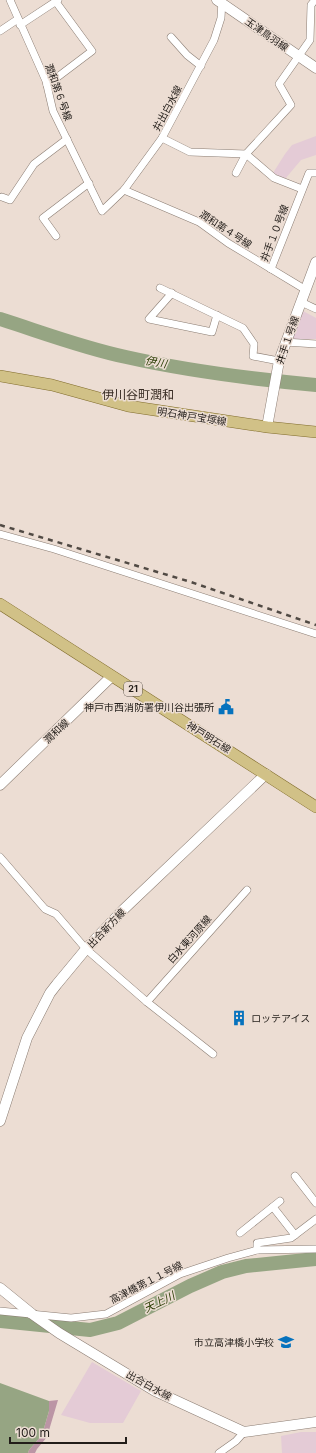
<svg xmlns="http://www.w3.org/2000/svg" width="316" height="1453" font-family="Inter,'Noto Sans JP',sans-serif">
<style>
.green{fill:#e4cbd6}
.forest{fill:#bb95a5}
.water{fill:#96a583}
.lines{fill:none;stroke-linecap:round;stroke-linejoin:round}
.river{stroke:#96a583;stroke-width:14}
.street-casing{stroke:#8b7d73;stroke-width:8}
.secondary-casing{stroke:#8b7d73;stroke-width:11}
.primary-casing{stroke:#806c2c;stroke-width:12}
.street{stroke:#fff;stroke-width:7}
.secondary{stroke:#fff;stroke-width:10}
.primary{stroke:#d1c187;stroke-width:11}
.rail{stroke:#514a44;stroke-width:2.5;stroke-dasharray:5 5;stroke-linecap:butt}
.labels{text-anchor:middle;stroke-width:3;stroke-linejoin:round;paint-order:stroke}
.shield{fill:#ecddd3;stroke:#5f5751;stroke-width:1}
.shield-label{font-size:9px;font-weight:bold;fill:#221d19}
.street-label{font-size:10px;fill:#221d19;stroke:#ecddd3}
.poi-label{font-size:10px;fill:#221d19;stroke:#ecddd3;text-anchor:end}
.water-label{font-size:11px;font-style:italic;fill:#2d3f07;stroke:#ecddd3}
.quarter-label{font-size:12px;fill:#372b23;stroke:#ecddd3}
</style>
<rect width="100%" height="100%" fill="#ecddd3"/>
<!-- green -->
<g class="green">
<path d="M316,136V155L301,160L285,179L273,173L285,154L292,145Z"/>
<path d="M303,311L316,318V339H294L292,337Z"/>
<path d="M92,1362L141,1391L123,1423H90L61,1415Z"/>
<path d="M301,1432H316V1453H282L281,1436Z"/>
</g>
<!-- forest -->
<path class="forest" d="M58,1400L47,1437L37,1449L35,1453H28L29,1450L42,1435L49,1411V1401Z"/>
<!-- water -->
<path class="water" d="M0,1383L49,1401V1411L42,1435L29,1450L28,1453H0Z"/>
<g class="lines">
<!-- river -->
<g class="river">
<path d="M0,319C41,332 83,348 126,357C188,371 252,379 316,385"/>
<path d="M0,1321L90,1330L118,1323L190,1286L222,1272L246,1266L316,1259"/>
</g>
<defs>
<g id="street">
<path d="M10,0L46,81L53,111L102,211L124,190L162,138L214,40L221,18L222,0"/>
<path d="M20,25L58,0"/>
<path d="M0,31L18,19"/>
<path d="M171,37L187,55L201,66"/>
<path d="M47,85L92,51L56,2"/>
<path d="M162,138L190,152L246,154L274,178L302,189"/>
<path d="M236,173L246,154L291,105L279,84L310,40L311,5L315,0"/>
<path d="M124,190L199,222L228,243L306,290"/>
<path d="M2,197L10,200L34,164L67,139"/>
<path d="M56,236L43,218L89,183"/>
<path d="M271,269L309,173H316"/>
<path d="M160,288L243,328L254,344L253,356L279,361"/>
<path d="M172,293L149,319L212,332L217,315"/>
<path d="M301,302L316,309"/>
<path d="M285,342L316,344"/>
<path d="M0,534L54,549L316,634"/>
<path d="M0,857L45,909L56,914L86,949L147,1002L213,1054"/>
<path d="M147,1002L247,890"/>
<path d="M295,1176L316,1203"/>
<path d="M273,1207L295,1235"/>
<path d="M240,1233L280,1201"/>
<path d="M257,1250V1243L291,1238L316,1219"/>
<path d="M0,1311L71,1318L106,1314L180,1274L228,1258L257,1250L316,1249"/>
<path d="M219,1453L236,1441L244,1432"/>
</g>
<g id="secondary">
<path d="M217,0L316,68"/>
<path d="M267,427L279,361L316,262"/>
<path d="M0,785L112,676"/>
<path d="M0,1121L27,1038L50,993L57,984L86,949L124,909L266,774"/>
<path d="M0,1288L32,1314L59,1333L155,1391L244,1432L316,1422"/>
</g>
<g id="primary">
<path d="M0,376L52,385L128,406L267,427L316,432"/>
<path d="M0,604L316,807"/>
</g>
</defs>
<!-- street casing -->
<use href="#street" class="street-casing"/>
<!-- secondary casing -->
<use href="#secondary" class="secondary-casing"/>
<!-- primary casing -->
<use href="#primary" class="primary-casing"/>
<!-- street -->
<use href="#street" class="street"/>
<!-- secondary -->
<use href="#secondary" class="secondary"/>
<!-- primary -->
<use href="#primary" class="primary"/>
<!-- rail -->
<path class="rail" d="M0,525L191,582L316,625"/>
</g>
<!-- icons -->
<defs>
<symbol id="civic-bare" viewBox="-9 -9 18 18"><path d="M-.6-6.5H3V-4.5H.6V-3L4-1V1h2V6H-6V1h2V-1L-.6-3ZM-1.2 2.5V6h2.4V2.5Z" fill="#0672bd" stroke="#ecddd3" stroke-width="2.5" paint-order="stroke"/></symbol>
<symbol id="building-bare" viewBox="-9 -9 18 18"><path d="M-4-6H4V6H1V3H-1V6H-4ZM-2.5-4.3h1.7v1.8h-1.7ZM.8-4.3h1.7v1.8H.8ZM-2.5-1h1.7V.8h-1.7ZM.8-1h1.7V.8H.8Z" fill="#0672bd" stroke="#ecddd3" stroke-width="2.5" paint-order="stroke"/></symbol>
<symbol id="school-bare" viewBox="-9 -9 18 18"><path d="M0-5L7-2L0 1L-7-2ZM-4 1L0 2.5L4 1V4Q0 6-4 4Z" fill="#0672bd" stroke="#ecddd3" stroke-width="2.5" paint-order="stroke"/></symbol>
</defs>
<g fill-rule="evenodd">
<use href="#civic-bare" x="215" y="696" width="22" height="22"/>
<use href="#building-bare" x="228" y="1007" width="22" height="22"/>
<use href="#school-bare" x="275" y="1331" width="22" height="22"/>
</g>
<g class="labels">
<!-- shield labels -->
<rect class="shield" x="124" y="682" width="18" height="14" rx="3"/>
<g class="shield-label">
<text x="133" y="692">21</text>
</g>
<!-- street labels -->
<g class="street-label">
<text transform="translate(267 34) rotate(35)" y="4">玉津鳥羽線</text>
<text transform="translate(59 92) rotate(70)" y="4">潤和第６号線</text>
<text transform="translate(167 108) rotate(-62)" y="4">井出白水線</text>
<text transform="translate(226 229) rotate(33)" y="4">潤和第４号線</text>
<text transform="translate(274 233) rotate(-69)" y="4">井手１０号線</text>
<text transform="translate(287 340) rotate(-71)" y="4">井手１号線</text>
<text transform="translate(192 416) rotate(9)" y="4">明石神戸宝塚線</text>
<text transform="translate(56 731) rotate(-44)" y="4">潤和線</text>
<text transform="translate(209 737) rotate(32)" y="4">神戸明石線</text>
<text transform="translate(106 928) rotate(-46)" y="4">出合新方線</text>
<text transform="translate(189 939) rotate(-48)" y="4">白水東河原線</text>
<text transform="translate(146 1282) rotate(-27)" y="4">高津橋第１１号線</text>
<text transform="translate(149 1385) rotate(29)" y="4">出合白水線</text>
</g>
<!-- poi labels -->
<g class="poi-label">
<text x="214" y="711">神戸市西消防署伊川谷出張所</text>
<text x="251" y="1022" text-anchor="start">ロッテアイス</text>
<text x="274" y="1346">市立高津橋小学校</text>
</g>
<!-- water labels -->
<g class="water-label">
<text transform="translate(156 362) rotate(10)" y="4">伊川</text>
<text transform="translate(159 1302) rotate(-26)" y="4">天上川</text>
</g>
<!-- quarter labels -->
<g class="quarter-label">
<text x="138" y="399">伊川谷町潤和</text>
</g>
</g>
<!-- scale -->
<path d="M10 1437v6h116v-6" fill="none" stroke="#221d19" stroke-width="2"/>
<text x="16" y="1437" font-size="12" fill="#221d19" stroke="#ecddd3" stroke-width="3" paint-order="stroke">100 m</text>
</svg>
